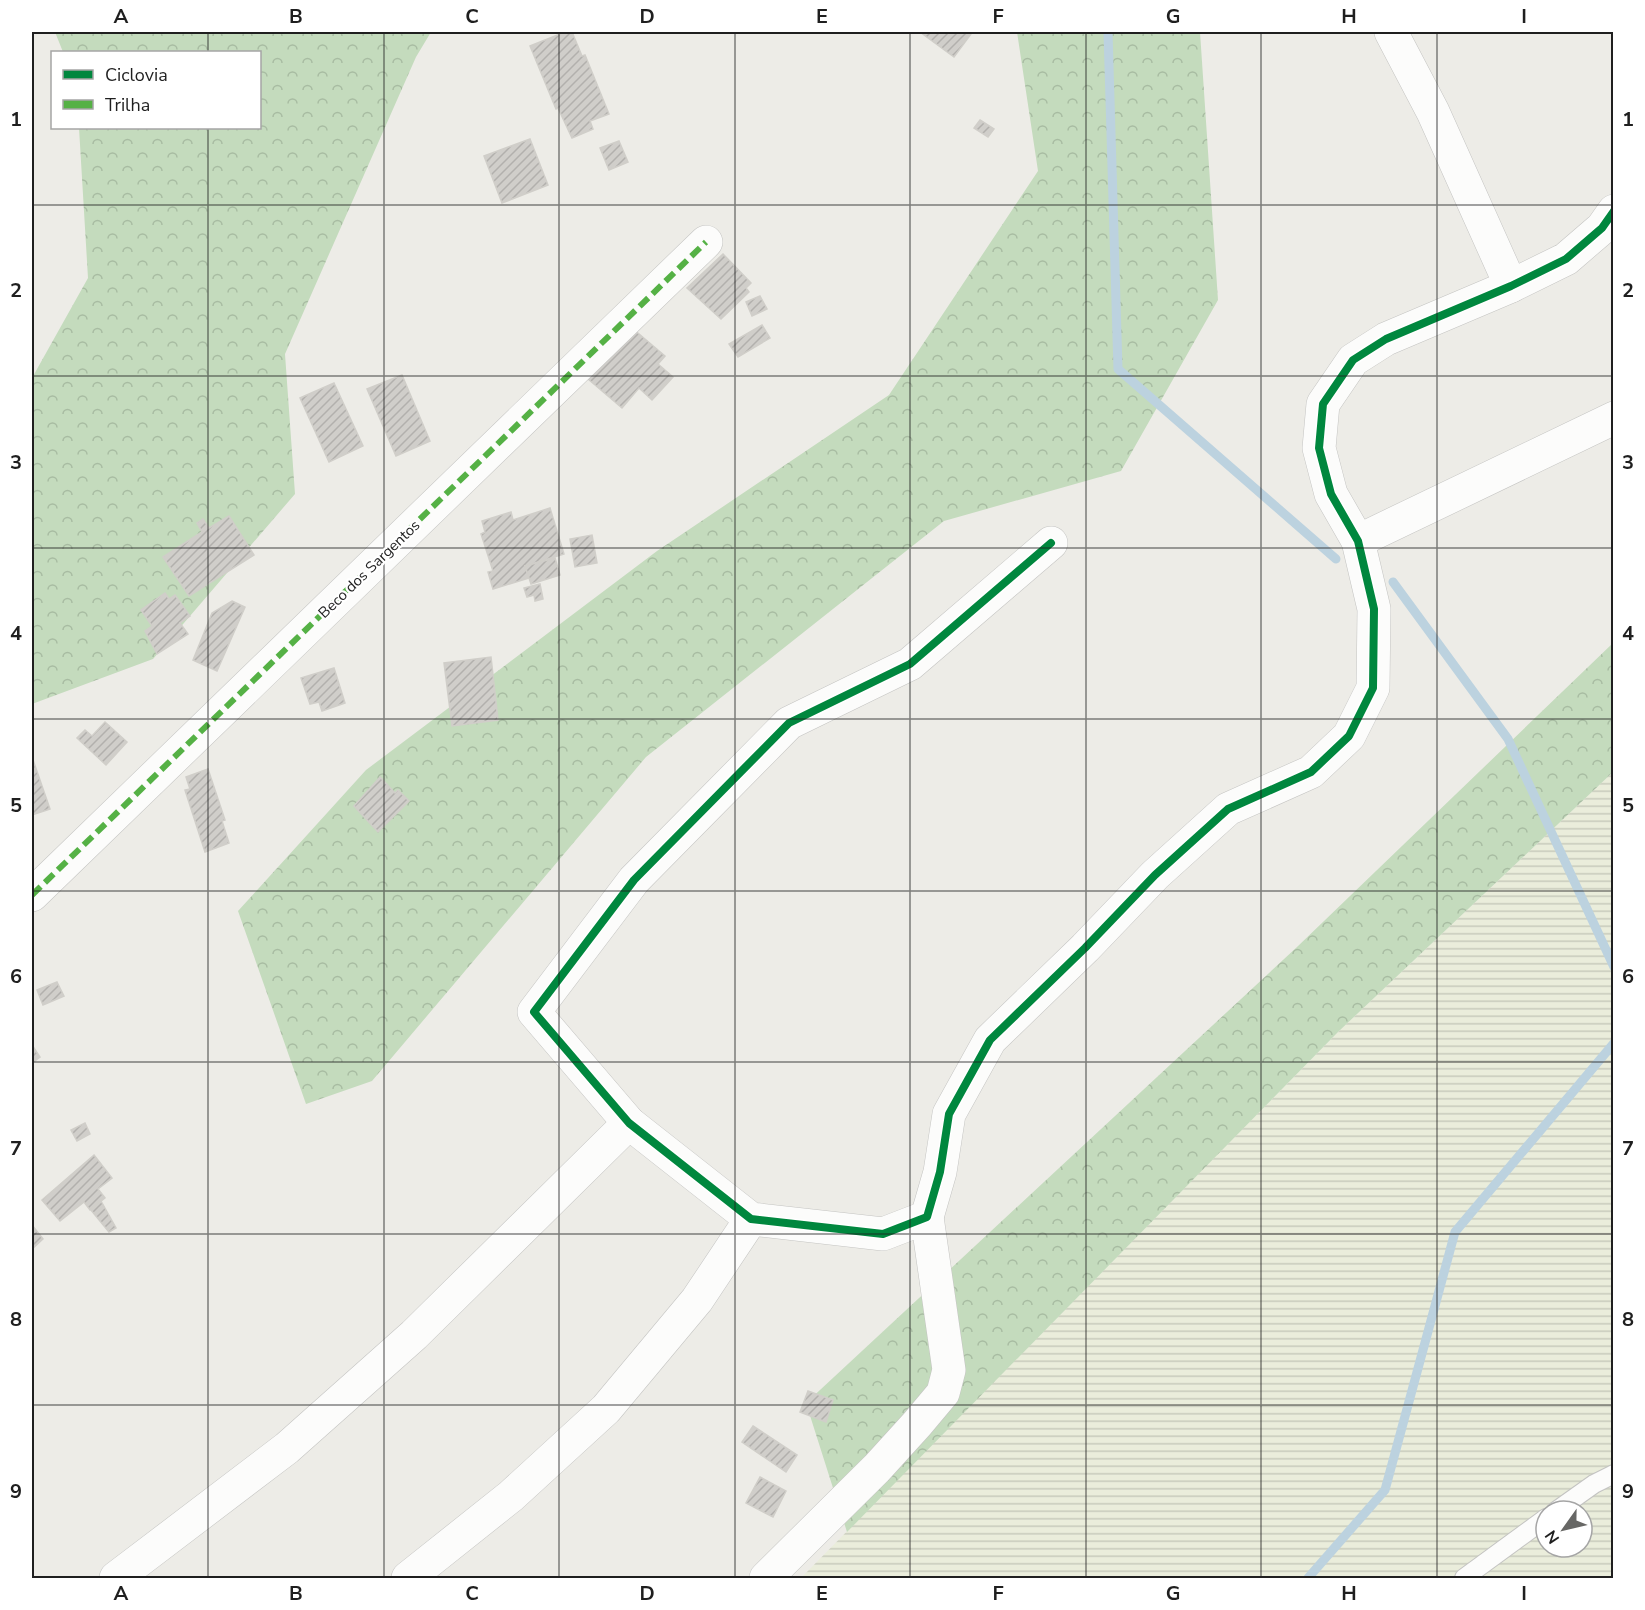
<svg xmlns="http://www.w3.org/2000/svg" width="1645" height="1610" font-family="'Nunito Sans',sans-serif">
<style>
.farmland{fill:url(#farmland-rules);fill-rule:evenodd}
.forest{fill:url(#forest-crowns)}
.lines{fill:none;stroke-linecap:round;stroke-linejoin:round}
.stream{stroke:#bcd2df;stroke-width:9}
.building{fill:url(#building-hatch);stroke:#d0cec9;stroke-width:1.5}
.service-casing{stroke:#c4c4c2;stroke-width:20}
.minor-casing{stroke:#c4c4c2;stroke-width:34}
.service{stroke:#fcfcfb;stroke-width:18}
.minor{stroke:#fcfcfb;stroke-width:33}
.quiet{stroke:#55b145;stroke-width:6;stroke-dasharray:12 6;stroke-linecap:butt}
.cycleway-casing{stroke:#fff;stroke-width:11}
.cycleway{stroke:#00873e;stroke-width:8}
.grid{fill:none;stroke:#1f1f1f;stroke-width:1.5;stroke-opacity:0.55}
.labels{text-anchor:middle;stroke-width:4.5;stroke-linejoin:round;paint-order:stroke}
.street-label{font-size:15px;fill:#1f1f1f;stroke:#fff}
.neatline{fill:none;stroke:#1f1f1f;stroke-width:2}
.grid-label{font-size:20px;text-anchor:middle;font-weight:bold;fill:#1f1f1f}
</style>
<defs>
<pattern id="farmland-rules" width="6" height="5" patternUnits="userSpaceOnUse" patternTransform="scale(1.5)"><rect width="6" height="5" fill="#eaeddb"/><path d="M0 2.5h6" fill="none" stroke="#c8cbbc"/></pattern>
<pattern id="forest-crowns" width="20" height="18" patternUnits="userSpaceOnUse" patternTransform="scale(1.5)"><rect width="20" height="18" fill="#c4dbbd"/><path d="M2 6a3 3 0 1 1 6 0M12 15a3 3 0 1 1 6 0" fill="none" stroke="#a8bca2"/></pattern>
<pattern id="building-hatch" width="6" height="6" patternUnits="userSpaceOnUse" patternTransform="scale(1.5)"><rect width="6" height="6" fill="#d0ceca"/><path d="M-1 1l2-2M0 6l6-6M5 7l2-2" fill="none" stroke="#b2b0ad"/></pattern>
</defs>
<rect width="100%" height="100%" fill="#edece7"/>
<!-- farmland -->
<path class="farmland" d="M1613,772V1578H801L1338,1032ZM1546,1511H1582V1547H1546Z"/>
<!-- forest -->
<g class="forest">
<path d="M55,32H431L416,57L285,354L295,494L153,659L32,704V378L88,278L79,128H260V52H63Z"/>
<path d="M1017,32H1200L1218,300L1121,471L944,521L646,757L372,1081L306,1104L238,911L366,770L657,551L889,395L1038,171Z"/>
<path d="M1613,643V772L1338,1032L847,1532L806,1403L1297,947Z"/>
</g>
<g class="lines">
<!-- stream -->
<g class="stream">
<path d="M1108,32L1118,369L1336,559"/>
<path d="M1393,582L1508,739L1614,967"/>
<path d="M1308,1578L1385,1490L1455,1232L1614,1043"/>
</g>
</g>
<!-- building -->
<g class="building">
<path d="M565,32H572L582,56L585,55L609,114L590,121L593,129L572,138L558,108L556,109L530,46Z"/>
<path d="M920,32H968L971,34L954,57Z"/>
<path d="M980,120L994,129L988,137L974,128Z"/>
<path d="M530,139L548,185L502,203L484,156Z"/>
<path d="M619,141L628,162L609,170L600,148Z"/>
<path d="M723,254L751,283L746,288L749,292L721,319L687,288Z"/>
<path d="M760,296L767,309L752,316L746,302Z"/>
<path d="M762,325L770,338L738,357L729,344Z"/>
<path d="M632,328L665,356L658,364L673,377L652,400L639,388L622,408L588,379Z"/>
<path d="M402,375L430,441L396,456L367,389Z"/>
<path d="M334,383L363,446L329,462L300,398Z"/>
<path d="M550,508L564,554L525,566L529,578L493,589L488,572L493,571L481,534L485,532L482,521L511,512L513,520Z"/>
<path d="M229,516L254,555L189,596L163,557L202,532L197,523L203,519L209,528Z"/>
<path d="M592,535L597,563L575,567L570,539Z"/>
<path d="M555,558L560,575L531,584L525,566Z"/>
<path d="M540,584L543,599L535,601L534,595L527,597L524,588Z"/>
<path d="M165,593L169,599L175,595L190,616L180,623L188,634L157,654L145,631L152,626L141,610Z"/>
<path d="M232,601L245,607L217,671L193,660L212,613Z"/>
<path d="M491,657L498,720L452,726L444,663Z"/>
<path d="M334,668L345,703L322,711L319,702L310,704L301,678Z"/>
<path d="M105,722L127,742L106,765L77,738L85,730L92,736Z"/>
<path d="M32,757L50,809L32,815Z"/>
<path d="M208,769L225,820L222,821L229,843L205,852L185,790L190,789L186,777Z"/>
<path d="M380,777L395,793L398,790L409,801L378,832L354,806Z"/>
<path d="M57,982L64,996L43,1005L37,990Z"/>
<path d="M32,1045L40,1057L32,1063Z"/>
<path d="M85,1123L90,1134L77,1141L71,1130Z"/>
<path d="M94,1155L112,1178L98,1189L105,1198L90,1210L84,1202L60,1221L42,1200Z"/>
<path d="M101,1201L116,1228L109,1232L91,1210Z"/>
<path d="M32,1225L43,1239L32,1249Z"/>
<path d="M808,1391L833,1400L826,1422L800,1412Z"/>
<path d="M753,1426L797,1455L786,1472L742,1442Z"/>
<path d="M760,1477L786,1491L773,1517L746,1503Z"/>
</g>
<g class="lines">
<defs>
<g id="service">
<path d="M1556,1511L1594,1484L1614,1474"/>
<path d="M1464,1578L1546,1518"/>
</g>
<g id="minor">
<path d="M1391,32L1433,112L1511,286"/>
<path d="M1358,541L1614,418"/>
<path d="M1051,543L910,664L789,723L634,880L534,1012L629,1123L751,1219L883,1234L927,1217L940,1172L949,1114L990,1040L1085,948L1155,875L1228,809L1311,772L1349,736L1373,688L1374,609L1358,541L1331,494L1319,448L1323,404L1353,360L1386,339L1511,286L1566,259L1602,228L1614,211"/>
<path d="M32,895L706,242"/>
<path d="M116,1578L287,1448L414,1335L629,1123"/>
<path d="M408,1578L511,1496L606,1409L697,1300L751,1219"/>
<path d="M766,1578L877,1468L917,1424L943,1393L949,1370L927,1217"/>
</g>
</defs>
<!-- service casing -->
<use href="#service" class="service-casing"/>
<!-- minor casing -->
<use href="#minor" class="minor-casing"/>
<!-- service -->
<use href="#service" class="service"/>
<!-- minor -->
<use href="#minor" class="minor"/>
<!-- quiet -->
<path class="quiet" d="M32,895L706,242"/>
<defs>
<path id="cycleway" d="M1051,543L910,664L789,723L634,880L534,1012L629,1123L751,1219L883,1234L927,1217L940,1172L949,1114L990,1040L1085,948L1155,875L1228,809L1311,772L1349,736L1373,688L1374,609L1358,541L1331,494L1319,448L1323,404L1353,360L1386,339L1511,286L1566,259L1602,228L1614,211"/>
</defs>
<!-- cycleway casing -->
<use href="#cycleway" class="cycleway-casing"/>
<!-- cycleway -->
<use href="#cycleway" class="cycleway"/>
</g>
<!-- grid -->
<path class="grid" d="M208,32V52M384,32V1578M559,32V1578M735,32V1578M910,32V1578M1086,32V1578M1261,32V1578M1437,32V1578M208,128V1578M32,205H1614M32,376H1614M32,548H1614M32,719H1614M32,891H1614M32,1062H1614M32,1234H1614M32,1405H1614"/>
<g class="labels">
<!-- street labels -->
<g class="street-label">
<text transform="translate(369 569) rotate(-44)" y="5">Beco dos Sargentos</text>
</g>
</g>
<!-- border -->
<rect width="1645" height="1610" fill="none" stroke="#ffffff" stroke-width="66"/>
<!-- legend -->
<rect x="51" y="51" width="210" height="78" fill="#ffffff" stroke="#a5a5a5" stroke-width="1.5"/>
<rect x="63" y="70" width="30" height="9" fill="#00873e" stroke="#a5a5a5" stroke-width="1.5"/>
<text x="105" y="81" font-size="18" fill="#1f1f1f">Ciclovia</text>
<rect x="63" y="100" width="30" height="9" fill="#55b145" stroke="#a5a5a5" stroke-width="1.5"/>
<text x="105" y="111" font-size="18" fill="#1f1f1f">Trilha</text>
<!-- north arrow -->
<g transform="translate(1564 1529) rotate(236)"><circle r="28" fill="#ffffff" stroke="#a5a5a5" stroke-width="1.5"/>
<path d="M0-4.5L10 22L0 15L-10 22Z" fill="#676765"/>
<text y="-9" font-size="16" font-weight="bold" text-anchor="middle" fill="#1f1f1f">N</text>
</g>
<rect x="33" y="33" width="1579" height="1544" class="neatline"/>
<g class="grid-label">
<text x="121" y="23">A</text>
<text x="296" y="23">B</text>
<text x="472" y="23">C</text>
<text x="647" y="23">D</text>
<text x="822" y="23">E</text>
<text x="998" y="23">F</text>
<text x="1173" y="23">G</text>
<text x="1349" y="23">H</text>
<text x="1524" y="23">I</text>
<text x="16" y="126">1</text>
<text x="1628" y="126">1</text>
<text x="16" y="297">2</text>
<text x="1628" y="297">2</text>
<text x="16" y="469">3</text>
<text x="1628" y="469">3</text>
<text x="16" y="640">4</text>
<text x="1628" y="640">4</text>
<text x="16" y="812">5</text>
<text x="1628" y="812">5</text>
<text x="16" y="983">6</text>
<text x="1628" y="983">6</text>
<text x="16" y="1155">7</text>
<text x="1628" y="1155">7</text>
<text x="16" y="1326">8</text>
<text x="1628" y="1326">8</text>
<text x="16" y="1498">9</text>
<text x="1628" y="1498">9</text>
<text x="121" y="1600">A</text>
<text x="296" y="1600">B</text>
<text x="472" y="1600">C</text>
<text x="647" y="1600">D</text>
<text x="822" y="1600">E</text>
<text x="998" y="1600">F</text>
<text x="1173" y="1600">G</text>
<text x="1349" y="1600">H</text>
<text x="1524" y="1600">I</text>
</g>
</svg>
